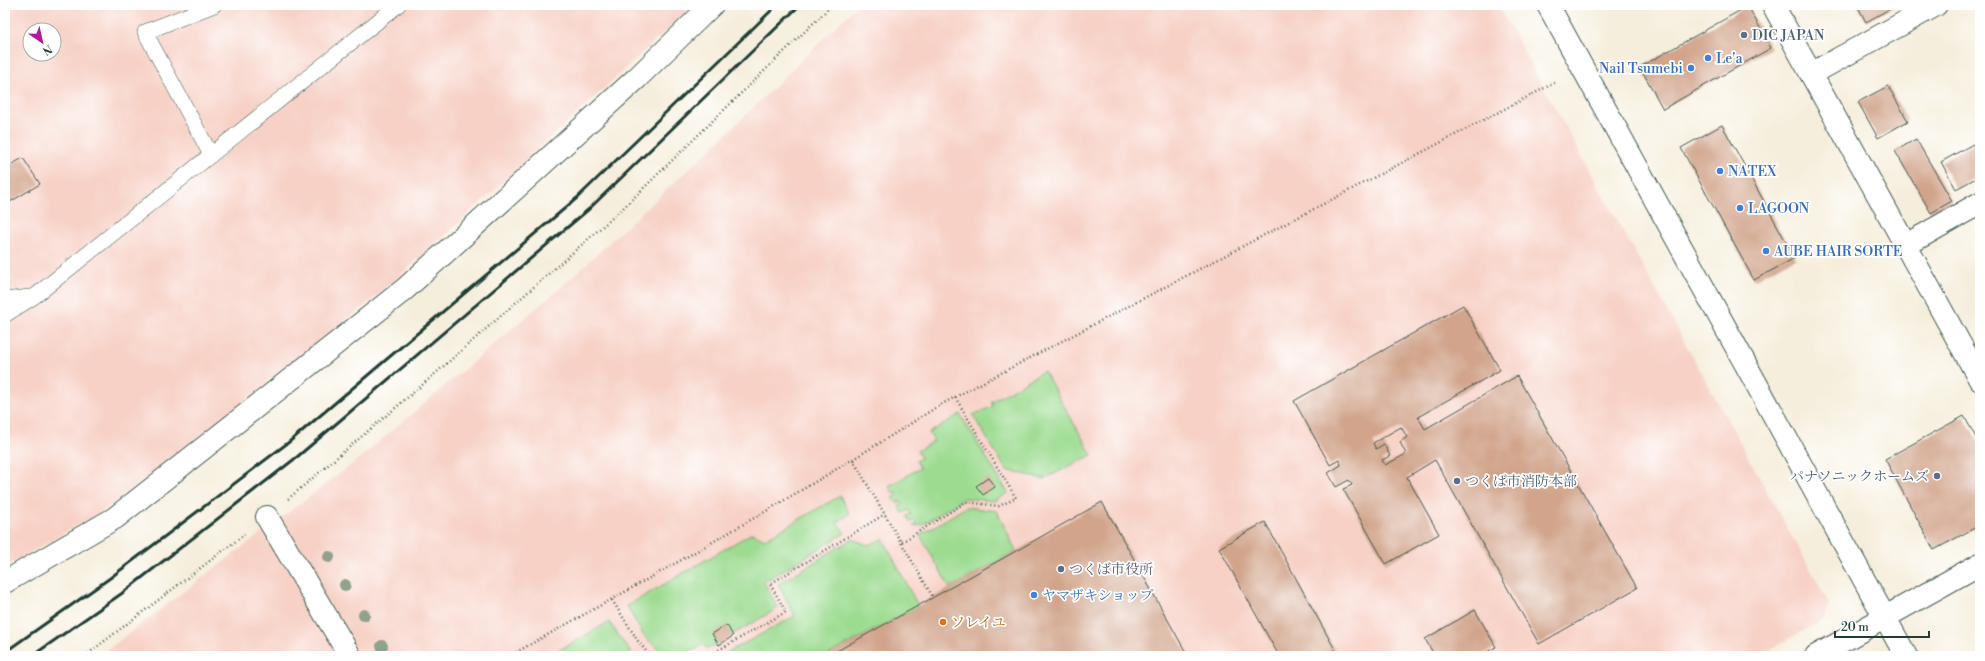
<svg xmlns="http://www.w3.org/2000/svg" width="1985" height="661" font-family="'Libre Bodoni','Noto Serif JP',serif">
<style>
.built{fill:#f7d1c6;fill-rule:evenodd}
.green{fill:#9cdb90;stroke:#5e8c62}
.building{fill:#d1a48b;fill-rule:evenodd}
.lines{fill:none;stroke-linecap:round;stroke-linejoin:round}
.service-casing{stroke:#3f584d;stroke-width:16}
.pedestrian-casing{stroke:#3f584d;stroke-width:24}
.minor-casing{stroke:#3f584d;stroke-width:24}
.tertiary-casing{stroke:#3f584d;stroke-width:24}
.path{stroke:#3f584d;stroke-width:2.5;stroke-dasharray:1 3;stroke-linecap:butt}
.service{stroke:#fff;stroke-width:15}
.pedestrian{stroke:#fff;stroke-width:22}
.minor{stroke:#fff;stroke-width:22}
.tertiary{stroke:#fff;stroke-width:22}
.rail{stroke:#1f3d34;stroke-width:3}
.tree{fill:#91a28c}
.service-dot{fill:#5c6f8a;stroke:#fff;stroke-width:1.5}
.shop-dot{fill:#3f7fe0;stroke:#fff;stroke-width:1.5}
.food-dot{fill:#e8710a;stroke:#fff;stroke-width:1.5}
.labels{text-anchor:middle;stroke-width:3.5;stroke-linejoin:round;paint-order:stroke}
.service-label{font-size:14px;fill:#4e5e75;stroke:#fff;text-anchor:start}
.shop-label{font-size:14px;fill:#366cbe;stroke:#fff;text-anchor:start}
.food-label{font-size:14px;fill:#c56008;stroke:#fff;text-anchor:start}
</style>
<rect width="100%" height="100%" fill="#fff"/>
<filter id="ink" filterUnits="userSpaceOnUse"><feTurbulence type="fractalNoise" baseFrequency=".025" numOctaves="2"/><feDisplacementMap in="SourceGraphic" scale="8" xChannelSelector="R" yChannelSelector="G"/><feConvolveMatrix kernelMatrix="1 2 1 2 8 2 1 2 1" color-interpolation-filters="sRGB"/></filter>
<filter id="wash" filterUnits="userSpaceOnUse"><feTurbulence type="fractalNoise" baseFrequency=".012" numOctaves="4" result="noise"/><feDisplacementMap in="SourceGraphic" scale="16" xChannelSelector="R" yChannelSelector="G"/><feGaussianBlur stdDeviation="0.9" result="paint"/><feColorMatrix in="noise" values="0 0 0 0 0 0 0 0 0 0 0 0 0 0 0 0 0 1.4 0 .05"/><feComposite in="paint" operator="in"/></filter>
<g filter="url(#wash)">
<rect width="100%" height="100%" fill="#f6eedc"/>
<!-- built -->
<g class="built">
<path d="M5,5H694L426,253L362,308L105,510L5,567ZM30,30H54V54H30Z"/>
<path d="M858,5H1498L1829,603L1825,619L1758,656H99L355,462L559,289L720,140Z"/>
</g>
<!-- green -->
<g class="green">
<path d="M1044,371L1092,455L1044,479L1006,470L973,415L993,406L991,402Z"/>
<path d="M960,414L1008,493L994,501L964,498L922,525L913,526L917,524L914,520L910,522L907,516L911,514L909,510L903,513L899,506L903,503L901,501L897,503L893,498L898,494L896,491L893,493L889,486L920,468L916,461L921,458L917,451L934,441L929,433Z"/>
<path d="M840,496L850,514L837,522L845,533L764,582L778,608L708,649L703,645L681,656H666L643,635L627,606L752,533L765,539Z"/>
<path d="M966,507L997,511L1016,551L950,588L920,535Z"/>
<path d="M852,539L868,545L883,539L918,606L826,656H721L795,616L778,584Z"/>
<path d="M609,622L633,656H549Z"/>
</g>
<g id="blocks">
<!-- building -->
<g class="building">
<path d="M1857,5H1897L1866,22Z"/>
<path d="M1748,6L1771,48L1663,109L1640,67Z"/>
<path d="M1888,86L1908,121L1878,138L1858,102Z"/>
<path d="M1722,125L1795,258L1754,280L1681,148Z"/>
<path d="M1916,139L1952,201L1931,213L1895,151Z"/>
<path d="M1973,144L1980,156V176L1956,189L1941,162Z"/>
<path d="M23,158L40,184L5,205V168Z"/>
<path d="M1463,305L1500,370L1418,417L1425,429L1517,376L1637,588L1539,644L1435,460L1407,477L1439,534L1386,564L1343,489L1352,485L1349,480L1336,487L1328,473L1341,465L1339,460L1330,465L1294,401ZM1401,427L1407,437L1400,442L1406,454L1385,465L1382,460L1390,456L1384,444L1376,449L1373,443Z"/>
<path d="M1964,416L1980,445V525L1934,550L1885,459Z"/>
<path d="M988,478L995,487L983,495L976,486Z"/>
<path d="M1102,502L1188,656H828L1016,551Z"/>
<path d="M1265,522L1338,655L1347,651L1350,656H1279L1219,548Z"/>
<path d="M1475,610L1496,647L1480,656H1467L1465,653L1459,656H1435L1425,639Z"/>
<path d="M727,625L733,636L719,645L712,634Z"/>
</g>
</g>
</g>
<g filter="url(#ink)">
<use href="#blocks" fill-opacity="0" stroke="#3f584d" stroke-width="1"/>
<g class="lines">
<defs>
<g id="service">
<path d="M211,155L145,32L214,5"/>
<path d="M5,300L30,297"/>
<path d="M5,315L35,296L398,5"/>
</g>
<path id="pedestrian" d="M267,517L350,656"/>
<g id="minor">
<path d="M1773,5L1980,380"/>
<path d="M1811,74L1936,5"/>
<path d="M1906,245L1980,203"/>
<path d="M1816,656L1980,564"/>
</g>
<g id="tertiary">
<path d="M1548,5L1906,656"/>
<path d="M5,582L115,518L405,289L637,78L712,5"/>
</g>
</defs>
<!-- service casing -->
<use href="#service" class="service-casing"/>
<!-- pedestrian casing -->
<use href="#pedestrian" class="pedestrian-casing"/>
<!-- minor casing -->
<use href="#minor" class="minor-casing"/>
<!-- tertiary casing -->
<use href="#tertiary" class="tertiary-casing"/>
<!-- path -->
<g class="path">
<path d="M853,460L933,597"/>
<path d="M288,499L420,387L620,211L832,5"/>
<path d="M902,542L966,502L999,506L1016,498L955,397"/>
<path d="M612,600L638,641L650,656"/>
<path d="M85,656L245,534"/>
<path d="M509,656C655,576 800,494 940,405L1556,82"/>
<path d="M708,656L786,612L770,584L885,514"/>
</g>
<!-- service -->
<use href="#service" class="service"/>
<!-- pedestrian -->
<use href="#pedestrian" class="pedestrian"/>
<!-- minor -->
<use href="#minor" class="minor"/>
<!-- tertiary -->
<use href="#tertiary" class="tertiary"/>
<!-- rail -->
<g class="rail">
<path d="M5,652L110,578L289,442L577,198L777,5"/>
<path d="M32,656L121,594L297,457L589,209L800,5"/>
</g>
</g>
<!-- trees -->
<g class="tree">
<circle cx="329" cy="557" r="6"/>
<circle cx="345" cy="585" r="6"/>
<circle cx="364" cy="615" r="6"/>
<circle cx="382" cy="646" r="6"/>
</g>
</g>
<!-- markers -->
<g class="service-dot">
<circle cx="1744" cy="35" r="4"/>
<circle cx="1937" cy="476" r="4"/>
<circle cx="1457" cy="481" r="4"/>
<circle cx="1061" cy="569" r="4"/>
</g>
<g class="shop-dot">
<circle cx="1708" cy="58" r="4"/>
<circle cx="1691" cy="68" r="4"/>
<circle cx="1720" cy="171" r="4"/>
<circle cx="1740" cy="208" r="4"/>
<circle cx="1766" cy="251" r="4"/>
<circle cx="1034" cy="595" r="4"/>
</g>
<circle class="food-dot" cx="943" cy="622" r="4"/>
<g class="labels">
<!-- service labels -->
<g class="service-label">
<text x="1752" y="40">DIC JAPAN</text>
<text x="1929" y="481" text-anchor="end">パナソニックホームズ</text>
<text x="1465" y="486">つくば市消防本部</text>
<text x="1069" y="574">つくば市役所</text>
</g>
<!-- shop labels -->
<g class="shop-label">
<text x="1716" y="63">Le'a</text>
<text x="1683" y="73" text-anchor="end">Nail Tsumebi</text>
<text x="1728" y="176">NATEX</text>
<text x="1748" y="213">LAGOON</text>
<text x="1774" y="256">AUBE HAIR SORTE</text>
<text x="1042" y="600">ヤマザキショップ</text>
</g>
<!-- food labels -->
<g class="food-label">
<text x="951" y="627">ソレイユ</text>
</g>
</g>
<!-- margin -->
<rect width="1985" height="661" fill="none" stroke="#fff" stroke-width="20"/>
<!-- north arrow -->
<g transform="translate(42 42) rotate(146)"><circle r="19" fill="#ffffff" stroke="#a5b1ae"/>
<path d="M0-3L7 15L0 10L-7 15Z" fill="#b5179e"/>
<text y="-6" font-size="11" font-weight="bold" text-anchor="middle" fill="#1f3d34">N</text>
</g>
<!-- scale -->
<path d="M1835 631v6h94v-6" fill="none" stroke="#1f3d34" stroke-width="2"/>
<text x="1841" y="631" font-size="12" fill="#1f3d34" stroke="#ffffff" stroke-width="3" paint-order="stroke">20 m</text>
</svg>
